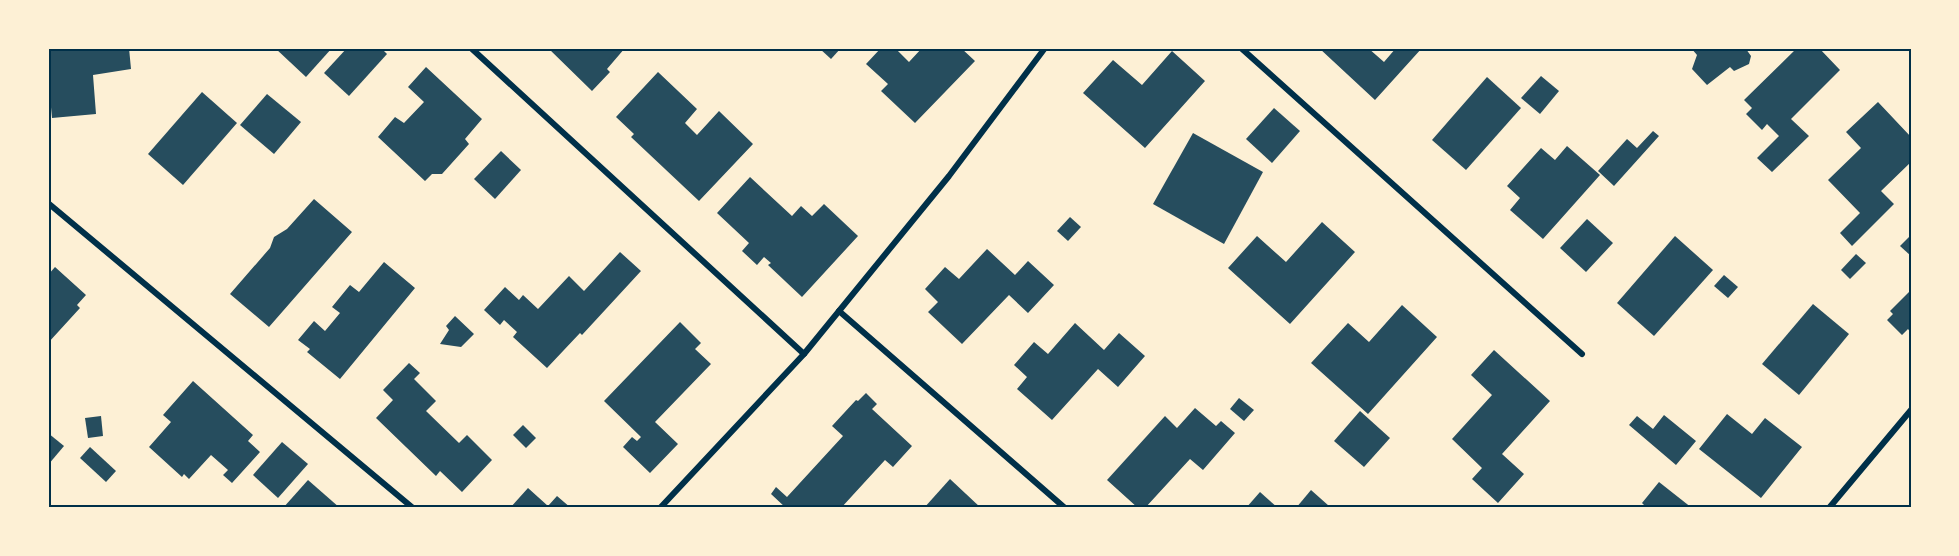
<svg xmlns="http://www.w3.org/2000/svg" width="1959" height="556" font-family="'Roboto Serif',serif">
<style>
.building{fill:#264d5e}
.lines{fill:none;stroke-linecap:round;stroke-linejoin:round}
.minor{stroke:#003049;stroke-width:6}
.neatline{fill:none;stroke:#003049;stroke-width:2}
</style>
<rect width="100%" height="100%" fill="#fdf0d5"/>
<!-- building -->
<g class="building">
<path d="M48,48H129L131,69L93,75L96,114L52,118L48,75Z"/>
<path d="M275,48H332L306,77Z"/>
<path d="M347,48H381L387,54L349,96L324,73Z"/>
<path d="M548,48H625L607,69L610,72L592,91Z"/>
<path d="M819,48H841L831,59Z"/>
<path d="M881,48H895L909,62L922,48H961L975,61L915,123L881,91L888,84L866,64Z"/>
<path d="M1319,48H1368L1384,62L1396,48H1422L1375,100Z"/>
<path d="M1691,48H1748L1746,49L1751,56L1749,64L1734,71L1730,67L1707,85L1692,69L1697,55Z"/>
<path d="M1797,48H1819L1840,70L1791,119L1809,136L1772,172L1757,158L1779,136L1767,124L1762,130L1746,114L1752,108L1744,100Z"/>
<path d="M1172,51L1205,81L1145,148L1083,93L1113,60L1142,85Z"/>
<path d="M426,67L482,119L465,139L469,144L442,174H432L425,181L378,137L395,117L404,123L424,102L408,87Z"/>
<path d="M658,72L697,109L685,123L697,135L719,111L753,144L699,201L631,137L634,134L616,117Z"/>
<path d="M1541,76L1559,91L1540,114L1521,98Z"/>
<path d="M1487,77L1521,108L1466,170L1432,140Z"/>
<path d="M202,92L237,123L183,185L148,154Z"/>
<path d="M267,94L301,122L274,154L240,125Z"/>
<path d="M1878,102L1911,137V162L1881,191L1894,204L1852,246L1840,233L1860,213L1828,180L1861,148L1846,132Z"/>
<path d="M1274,108L1300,131L1272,163L1246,139Z"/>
<path d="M1653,131L1659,136L1614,186L1598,171L1627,139L1637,148Z"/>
<path d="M1193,133L1263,172L1224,244L1153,204Z"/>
<path d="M1567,146L1600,175L1543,239L1510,210L1520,198L1507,186L1541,148L1555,160Z"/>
<path d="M501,151L521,170L495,199L474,179Z"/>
<path d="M750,177L792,216L801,206L812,216L824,204L858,236L802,297L768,265L771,263L764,257L757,265L742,251L749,243L717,213Z"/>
<path d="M314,199L352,232L269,327L230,294L270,248L274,237L287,229Z"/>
<path d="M1070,217L1081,227L1068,241L1057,231Z"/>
<path d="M1587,219L1613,243L1586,272L1560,248Z"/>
<path d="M1322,222L1355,252L1290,324L1228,268L1257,236L1286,262Z"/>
<path d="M1911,235V256L1900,246Z"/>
<path d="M1675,236L1713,270L1654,336L1617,303Z"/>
<path d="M987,249L1015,275L1028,261L1054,285L1028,313L1009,295L962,344L928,312L938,302L925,289L945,267L959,279Z"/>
<path d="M620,252L641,271L582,335L580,333L547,368L513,337L517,332L504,320L500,325L484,310L505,287L519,300L523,295L538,309L569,276L584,291Z"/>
<path d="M1856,254L1866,263L1850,279L1841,270Z"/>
<path d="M384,262L415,288L340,379L307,352L310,349L298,340L314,321L325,331L340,313L332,307L350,285L359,292Z"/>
<path d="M55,267L86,295L77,305L80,308L48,343V275Z"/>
<path d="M1724,275L1738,287L1728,298L1714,286Z"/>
<path d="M1911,290V333L1908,329L1902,335L1887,320L1893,314L1890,311Z"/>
<path d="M1813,304L1849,334L1799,395L1762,364Z"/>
<path d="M1402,305L1437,337L1368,414L1311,363L1348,323L1369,342Z"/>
<path d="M455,316L474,334L461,347L440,344L449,330L446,326Z"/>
<path d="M680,322L701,343L695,349L711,364L655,422L678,444L650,473L623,447L632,437L637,441L641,437L604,401Z"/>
<path d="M1075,323L1104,350L1119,333L1145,356L1118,387L1098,369L1052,420L1017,389L1027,377L1014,365L1034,342L1048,354Z"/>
<path d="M1494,350L1550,401L1502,454L1524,474L1498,503L1472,479L1482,468L1452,439L1492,395L1471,375Z"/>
<path d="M409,363L420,373L414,379L436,401L426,411L459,443L467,435L492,460L462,492L440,471L436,476L376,418L393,400L383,390Z"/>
<path d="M193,381L253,435L248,441L260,452L232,483L223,475L228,470L211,455L189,479L184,474L182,477L149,447L171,422L163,415Z"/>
<path d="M866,393L877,404L872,409L912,446L893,467L885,460L841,508H793L791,506L786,508L771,494L776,487L787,497L843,436L832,426L856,400L858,401Z"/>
<path d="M1239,398L1254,410L1244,421L1230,409Z"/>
<path d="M1195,408L1216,426L1221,421L1235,433L1203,470L1190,459L1145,508H1138L1107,480L1165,416L1177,428Z"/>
<path d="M1360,411L1390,438L1364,467L1334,441Z"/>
<path d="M1727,414L1752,434L1765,418L1802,447L1761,498L1699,449Z"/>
<path d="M1664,415L1696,441L1676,465L1629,425L1637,416L1653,429Z"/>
<path d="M101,416L103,436L88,438L85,418Z"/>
<path d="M523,425L536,438L526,448L513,435Z"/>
<path d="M48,433L64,446L48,465Z"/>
<path d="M282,442L308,464L278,498L253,475Z"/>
<path d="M90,447L116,471L106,482L80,458Z"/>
<path d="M950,479L981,508H924Z"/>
<path d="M308,480L340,508H283Z"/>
<path d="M1659,482L1692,508H1647L1642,503Z"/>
<path d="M528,488L548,506L557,496L571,508H510Z"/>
<path d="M1311,490L1329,506L1328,508H1296Z"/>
<path d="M1260,492L1278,508H1246Z"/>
</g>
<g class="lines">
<!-- minor -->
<g class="minor">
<path d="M471,48L804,354"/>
<path d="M1241,48L1582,354"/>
<path d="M48,203L413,508"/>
<path d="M839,311L1065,508"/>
<path d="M660,508L804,354L949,176L1045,48"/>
<path d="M1829,508L1911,410"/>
</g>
</g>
<!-- border -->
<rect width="1959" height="556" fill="none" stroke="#fdf0d5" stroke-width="99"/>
<rect x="50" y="50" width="1860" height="456" class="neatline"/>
</svg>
